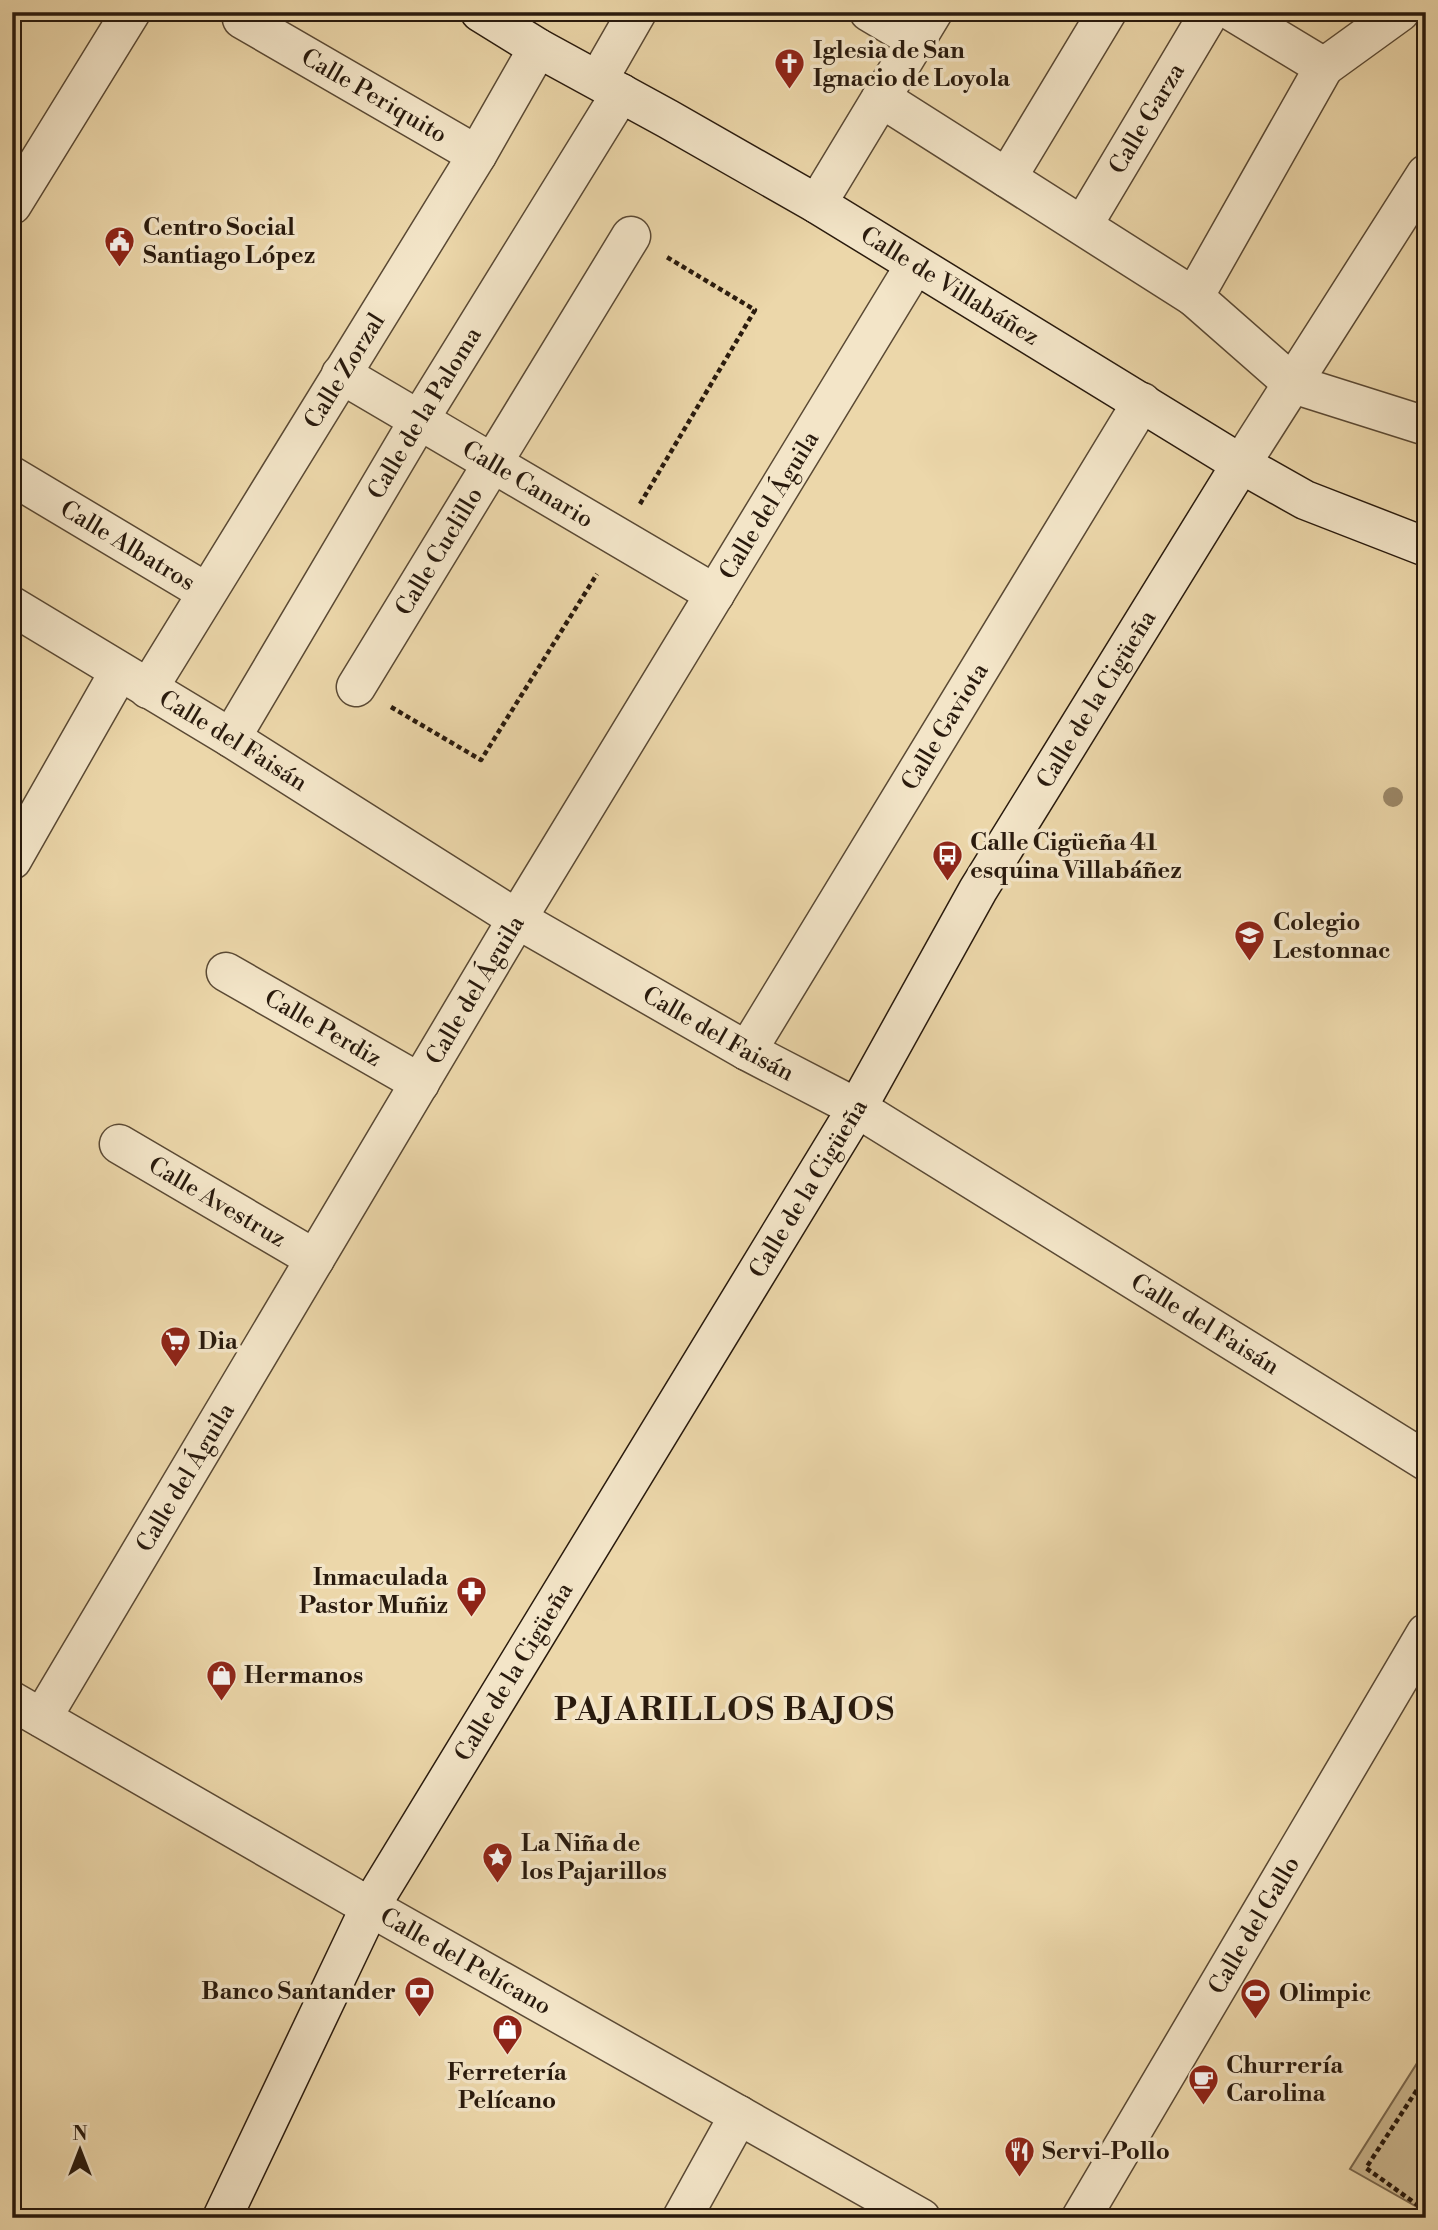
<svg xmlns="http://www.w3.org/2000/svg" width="1438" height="2230" font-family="'Libre Bodoni',serif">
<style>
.green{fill:#cbb78f;stroke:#7a684e;stroke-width:2}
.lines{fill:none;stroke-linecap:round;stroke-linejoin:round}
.street-casing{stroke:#5a4934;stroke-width:41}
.secondary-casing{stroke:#291a0d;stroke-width:41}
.path{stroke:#291a0d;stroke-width:4.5;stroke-dasharray:5 3.5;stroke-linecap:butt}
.street{stroke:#f3e5c8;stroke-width:38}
.secondary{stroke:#f3e5c8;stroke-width:38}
.tree{fill:#9c8969}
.labels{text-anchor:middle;stroke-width:7;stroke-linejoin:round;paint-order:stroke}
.poi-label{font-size:24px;font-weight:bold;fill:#291a0d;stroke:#f3e5c8;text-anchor:start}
.street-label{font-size:24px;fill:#291a0d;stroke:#f3e5c8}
.district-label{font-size:32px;font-weight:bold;letter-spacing:2px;fill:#291a0d;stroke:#f3e5c8}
</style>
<rect width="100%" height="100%" fill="#ecd7aa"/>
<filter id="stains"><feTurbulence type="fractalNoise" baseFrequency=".00286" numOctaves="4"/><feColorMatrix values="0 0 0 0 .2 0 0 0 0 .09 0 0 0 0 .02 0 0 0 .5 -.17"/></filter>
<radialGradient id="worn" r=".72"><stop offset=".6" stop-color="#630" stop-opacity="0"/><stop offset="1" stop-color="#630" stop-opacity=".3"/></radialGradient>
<!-- green -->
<path class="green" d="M1426,2049V2212L1350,2169Z"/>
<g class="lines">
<defs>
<g id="street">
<path id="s1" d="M246,12L242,19L477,155"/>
<path d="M869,12L916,40"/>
<path d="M1324,67L1400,12"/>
<path d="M598,80L637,12"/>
<path d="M881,98L1194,297L1324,67L1233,12"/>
<path d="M1007,178L1107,12"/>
<path d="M817,204L933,12"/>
<path d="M12,205L131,12"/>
<path id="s2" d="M1083,225L1210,12"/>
<path d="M1194,297L1293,384L1426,426"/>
<path id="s3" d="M341,374L715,594"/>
<path d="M1241,464L1426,174"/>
<path id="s4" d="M12,476L206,592"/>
<path id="s5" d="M12,606L231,738L517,919L747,1051L857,1108L1426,1461"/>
<path id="s6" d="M356,687L631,236"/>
<path id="s7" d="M148,689L477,155L538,48"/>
<path id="s8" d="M231,738L419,420L621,93"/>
<path d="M12,860L119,672"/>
<path id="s9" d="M226,972L420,1083"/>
<path id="s10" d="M747,1051L1142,402"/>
<path id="s11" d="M119,1144L315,1259"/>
<path id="s12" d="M12,1701L370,1907L921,2218"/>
<path id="s13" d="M42,1718L517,919L915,265"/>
<path d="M682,2218L739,2115"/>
<path id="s14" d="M1081,2218L1426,1633"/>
</g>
<g id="secondary">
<path id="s15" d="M480,12L538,48L668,119L817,204L1241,464L1305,500L1426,547"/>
<path id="s16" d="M222,2218L370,1907L857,1108L978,890L1241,464"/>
</g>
</defs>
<!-- street casing -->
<use href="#street" class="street-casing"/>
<!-- secondary casing -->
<use href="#secondary" class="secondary-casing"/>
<!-- path -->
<g class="path">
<path d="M640,504L755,310L665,256"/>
<path d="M391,707L481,760L597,574"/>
<path d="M1426,2076L1366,2168L1426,2211"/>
</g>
<!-- street -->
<use href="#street" class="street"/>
<!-- secondary -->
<use href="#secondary" class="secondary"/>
</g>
<!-- trees -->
<circle class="tree" cx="1393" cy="797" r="10"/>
<!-- icons -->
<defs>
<symbol id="church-pin" viewBox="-11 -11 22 30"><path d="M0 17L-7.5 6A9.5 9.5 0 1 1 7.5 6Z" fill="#8f2418" stroke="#f3e5c8"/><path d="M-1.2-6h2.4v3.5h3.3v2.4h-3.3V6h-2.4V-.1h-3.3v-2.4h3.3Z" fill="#fff"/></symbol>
<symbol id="civic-pin" viewBox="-11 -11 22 30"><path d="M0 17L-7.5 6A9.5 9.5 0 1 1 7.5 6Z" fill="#8f2418" stroke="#f3e5c8"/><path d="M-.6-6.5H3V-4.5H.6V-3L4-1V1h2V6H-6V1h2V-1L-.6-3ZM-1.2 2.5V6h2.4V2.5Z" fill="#fff"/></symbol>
<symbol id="bus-pin" viewBox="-11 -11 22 30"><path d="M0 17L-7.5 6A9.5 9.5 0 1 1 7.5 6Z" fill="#8f2418" stroke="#f3e5c8"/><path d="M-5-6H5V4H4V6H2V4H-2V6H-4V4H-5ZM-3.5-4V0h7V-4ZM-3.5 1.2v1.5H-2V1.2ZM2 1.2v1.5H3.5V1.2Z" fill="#fff"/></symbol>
<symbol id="school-pin" viewBox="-11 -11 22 30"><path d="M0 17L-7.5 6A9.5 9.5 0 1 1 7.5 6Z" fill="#8f2418" stroke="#f3e5c8"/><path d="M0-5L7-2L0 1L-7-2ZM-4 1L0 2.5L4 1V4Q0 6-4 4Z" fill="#fff"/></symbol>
<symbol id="supermarket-pin" viewBox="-11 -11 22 30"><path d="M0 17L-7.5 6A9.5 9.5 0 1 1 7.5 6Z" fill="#8f2418" stroke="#f3e5c8"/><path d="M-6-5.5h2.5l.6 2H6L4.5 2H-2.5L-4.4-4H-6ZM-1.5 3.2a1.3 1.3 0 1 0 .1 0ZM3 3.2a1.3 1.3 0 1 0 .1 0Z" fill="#fff"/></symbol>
<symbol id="pharmacy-pin" viewBox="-11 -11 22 30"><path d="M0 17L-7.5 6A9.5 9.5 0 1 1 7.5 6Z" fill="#8f2418" stroke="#f3e5c8"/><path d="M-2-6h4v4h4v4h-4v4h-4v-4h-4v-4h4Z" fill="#fff"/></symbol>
<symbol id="shop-pin" viewBox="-11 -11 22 30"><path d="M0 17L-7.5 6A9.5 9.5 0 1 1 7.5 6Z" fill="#8f2418" stroke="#f3e5c8"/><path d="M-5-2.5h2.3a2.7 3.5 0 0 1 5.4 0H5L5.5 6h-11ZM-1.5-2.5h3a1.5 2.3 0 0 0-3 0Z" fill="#fff"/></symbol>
<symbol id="sight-pin" viewBox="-11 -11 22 30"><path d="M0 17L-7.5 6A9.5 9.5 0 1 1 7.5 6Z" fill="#8f2418" stroke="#f3e5c8"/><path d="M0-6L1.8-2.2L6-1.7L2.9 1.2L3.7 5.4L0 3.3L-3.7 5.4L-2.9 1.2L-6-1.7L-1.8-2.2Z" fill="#fff"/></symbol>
<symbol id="bank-pin" viewBox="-11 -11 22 30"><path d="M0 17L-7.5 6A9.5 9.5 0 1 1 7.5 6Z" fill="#8f2418" stroke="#f3e5c8"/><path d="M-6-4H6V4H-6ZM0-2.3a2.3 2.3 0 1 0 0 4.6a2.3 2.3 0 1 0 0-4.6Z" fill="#fff"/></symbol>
<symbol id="stadium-pin" viewBox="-11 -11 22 30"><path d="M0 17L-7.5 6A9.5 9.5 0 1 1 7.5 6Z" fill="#8f2418" stroke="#f3e5c8"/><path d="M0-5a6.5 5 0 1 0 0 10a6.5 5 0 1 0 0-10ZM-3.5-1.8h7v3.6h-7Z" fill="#fff"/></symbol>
<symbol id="cafe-pin" viewBox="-11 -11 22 30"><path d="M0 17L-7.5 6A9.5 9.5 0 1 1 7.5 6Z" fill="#8f2418" stroke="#f3e5c8"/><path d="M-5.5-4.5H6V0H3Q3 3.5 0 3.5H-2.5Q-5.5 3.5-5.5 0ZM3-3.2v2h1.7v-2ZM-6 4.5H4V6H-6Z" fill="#fff"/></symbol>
<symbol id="restaurant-pin" viewBox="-11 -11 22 30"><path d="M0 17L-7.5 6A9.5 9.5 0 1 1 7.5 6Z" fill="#8f2418" stroke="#f3e5c8"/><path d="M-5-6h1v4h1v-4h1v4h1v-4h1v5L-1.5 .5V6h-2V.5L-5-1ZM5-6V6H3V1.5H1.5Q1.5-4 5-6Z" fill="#fff"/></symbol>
</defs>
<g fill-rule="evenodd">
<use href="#church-pin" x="772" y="46" width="35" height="47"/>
<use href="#civic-pin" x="102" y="224" width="35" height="47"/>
<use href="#bus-pin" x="930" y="838" width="35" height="47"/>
<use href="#school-pin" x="1232" y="918" width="35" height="47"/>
<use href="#supermarket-pin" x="158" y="1324" width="35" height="47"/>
<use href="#pharmacy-pin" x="454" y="1574" width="35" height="47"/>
<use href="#shop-pin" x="204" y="1658" width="35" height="47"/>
<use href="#sight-pin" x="480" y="1840" width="35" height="47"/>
<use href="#bank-pin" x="402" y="1974" width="35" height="47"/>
<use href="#stadium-pin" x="1238" y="1976" width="35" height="47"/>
<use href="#shop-pin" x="490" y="2012" width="35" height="47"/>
<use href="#cafe-pin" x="1186" y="2062" width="35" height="47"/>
<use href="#restaurant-pin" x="1002" y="2134" width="35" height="47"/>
</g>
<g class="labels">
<!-- poi labels -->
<g class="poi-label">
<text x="813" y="58">Iglesia de San<tspan x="813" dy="28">Ignacio de Loyola</tspan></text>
<text x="143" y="235">Centro Social<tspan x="143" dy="28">Santiago López</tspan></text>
<text x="970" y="850">Calle Cigüeña 41<tspan x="970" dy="28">esquina Villabáñez</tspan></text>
<text x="1273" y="930">Colegio<tspan x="1273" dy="28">Lestonnac</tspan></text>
<text x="198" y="1349">Dia</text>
<text x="448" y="1585" text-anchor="end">Inmaculada<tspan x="448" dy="28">Pastor Muñiz</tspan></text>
<text x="244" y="1683">Hermanos</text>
<text x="521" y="1851">La Niña de<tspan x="521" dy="28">los Pajarillos</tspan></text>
<text x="396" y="1999" text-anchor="end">Banco Santander</text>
<text x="1279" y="2001">Olimpic</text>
<text x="1226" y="2073">Churrería<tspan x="1226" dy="28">Carolina</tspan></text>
<text x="507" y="2080" text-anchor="middle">Ferretería<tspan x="507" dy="28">Pelícano</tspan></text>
<text x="1042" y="2159">Servi-Pollo</text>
</g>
<!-- street labels -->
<g class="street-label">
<text dy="8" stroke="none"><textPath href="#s1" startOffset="161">Calle Periquito</textPath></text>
<text dy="8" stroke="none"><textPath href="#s2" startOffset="124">Calle Garza</textPath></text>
<text dy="8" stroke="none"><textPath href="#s15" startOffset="544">Calle de Villabáñez</textPath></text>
<text dy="8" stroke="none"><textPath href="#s7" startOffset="374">Calle Zorzal</textPath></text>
<text dy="8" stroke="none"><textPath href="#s8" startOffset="378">Calle de la Paloma</textPath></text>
<text dy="8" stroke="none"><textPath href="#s3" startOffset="217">Calle Canario</textPath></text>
<text dy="8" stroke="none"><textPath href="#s13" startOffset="1414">Calle del Águila</textPath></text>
<text dy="8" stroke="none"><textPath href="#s4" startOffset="135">Calle Albatros</textPath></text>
<text dy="8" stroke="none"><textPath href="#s6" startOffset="159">Calle Cuclillo</textPath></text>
<text dy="8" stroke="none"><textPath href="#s16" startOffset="1754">Calle de la Cigüeña</textPath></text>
<text dy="8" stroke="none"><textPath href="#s10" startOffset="380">Calle Gaviota</textPath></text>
<text dy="8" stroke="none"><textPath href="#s5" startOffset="259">Calle del Faisán</textPath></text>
<text dy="8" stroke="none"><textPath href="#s13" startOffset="847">Calle del Águila</textPath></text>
<text dy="8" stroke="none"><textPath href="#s9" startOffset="112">Calle Perdiz</textPath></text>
<text dy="8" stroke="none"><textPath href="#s5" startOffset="826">Calle del Faisán</textPath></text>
<text dy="8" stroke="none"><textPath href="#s16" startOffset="1186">Calle de la Cigüeña</textPath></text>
<text dy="8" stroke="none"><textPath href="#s11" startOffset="114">Calle Avestruz</textPath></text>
<text dy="8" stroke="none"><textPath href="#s5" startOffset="1393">Calle del Faisán</textPath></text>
<text dy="8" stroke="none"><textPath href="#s13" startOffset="280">Calle del Águila</textPath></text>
<text dy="8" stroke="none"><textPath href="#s16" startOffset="620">Calle de la Cigüeña</textPath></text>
<text dy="8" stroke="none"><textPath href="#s14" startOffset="340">Calle del Gallo</textPath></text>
<text dy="8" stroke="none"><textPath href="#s12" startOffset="523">Calle del Pelícano</textPath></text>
</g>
<!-- district labels -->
<g class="district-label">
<text x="725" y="1720">PAJARILLOS BAJOS</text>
</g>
</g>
<!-- margin -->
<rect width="1438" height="2230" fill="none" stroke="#ecd7aa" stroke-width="42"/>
<rect x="14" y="14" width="1410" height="2202" fill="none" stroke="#291a0d" stroke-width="3.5"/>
<rect x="21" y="21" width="1396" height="2188" fill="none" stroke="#291a0d" stroke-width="2"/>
<!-- north arrow -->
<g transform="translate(80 2150)" stroke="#f3e5c8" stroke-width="5" paint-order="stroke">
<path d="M0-5L12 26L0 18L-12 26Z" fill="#291a0d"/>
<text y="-10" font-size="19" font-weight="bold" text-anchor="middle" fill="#291a0d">N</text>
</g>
<rect width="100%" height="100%" filter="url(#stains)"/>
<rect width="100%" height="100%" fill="url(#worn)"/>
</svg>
